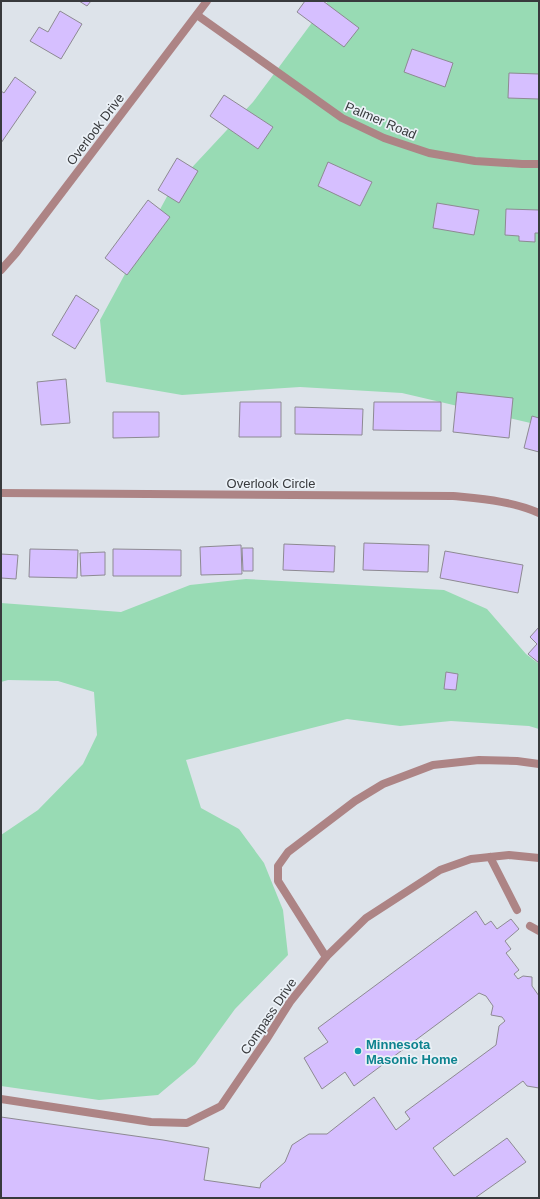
<svg xmlns="http://www.w3.org/2000/svg" width="540" height="1199" font-family="Arial,sans-serif">
<style>
.green{fill:#98dbb4}
.building{fill:#d6bfff;stroke:#8d8a92}
.lines{fill:none;stroke-linecap:round;stroke-linejoin:round}
.lane{stroke:#ad8485;stroke-width:8}
.street{stroke:#ad8485;stroke-width:8}
.culture-dot{fill:#0f9aa8;stroke:#ebf1f7;stroke-width:1.5}
.labels{text-anchor:middle;stroke-width:3.5;stroke-linejoin:round;paint-order:stroke}
.street-label{font-size:13px;fill:#383a3d;stroke:#ebf1f7}
.culture-label{font-size:13px;font-weight:bold;fill:#0d838f;stroke:#ebf1f7;text-anchor:start}
</style>
<rect width="100%" height="100%" fill="#dde3ea"/>
<!-- green -->
<g class="green">
<path d="M328,1H539V425L402,393L300,387L182,395L106,382L100,320L170,191L253,102Z"/>
<path d="M246,579L444,590L487,609L526,654L539,664V729L529,726L451,721L400,726L347,719L186,760L201,808L239,829L264,863L283,910L288,955L235,1009L195,1064L158,1095L99,1100L1,1086V835L38,810L83,764L97,735L94,692L58,681L8,680L1,682V603L121,612L190,585Z"/>
</g>
<!-- building -->
<g class="building">
<path d="M79,1H91L87,6Z"/>
<path d="M305,1H323L359,28L344,47L297,12Z"/>
<path d="M60,11L82,24L61,59L30,41L39,27L48,32Z"/>
<path d="M412,49L453,63L445,87L404,72Z"/>
<path d="M509,73L539,74V99L508,98Z"/>
<path d="M15,77L36,92L1,143V91L4,93Z"/>
<path d="M224,95L273,127L258,149L210,116Z"/>
<path d="M177,158L198,171L179,203L158,190Z"/>
<path d="M328,162L372,182L360,206L318,186Z"/>
<path d="M148,200L170,217L127,275L105,258Z"/>
<path d="M437,203L479,210L474,235L433,228Z"/>
<path d="M506,209L539,210V233H535V242L519,241V236L505,235Z"/>
<path d="M76,295L99,310L75,349L52,335Z"/>
<path d="M66,379L70,423L41,425L37,382Z"/>
<path d="M457,392L513,398L509,438L453,432Z"/>
<path d="M240,402H281V437H239Z"/>
<path d="M374,402H441V431L373,430Z"/>
<path d="M295,407L363,409L362,435L295,434Z"/>
<path d="M113,412H159V437L113,438Z"/>
<path d="M532,416L539,418V452L524,448Z"/>
<path d="M364,543L429,545L428,572L363,570Z"/>
<path d="M284,544L335,546L334,572L283,570Z"/>
<path d="M241,545L242,574L201,575L200,547Z"/>
<path d="M242,548H253V571H243Z"/>
<path d="M30,549L78,550L77,578L29,577Z"/>
<path d="M113,549L181,550V576H113Z"/>
<path d="M445,551L523,565L518,593L440,578Z"/>
<path d="M105,552V575L81,576L80,553Z"/>
<path d="M1,554L18,555L16,579L1,578Z"/>
<path d="M539,627V663L528,654L537,644L530,637Z"/>
<path d="M446,672L458,674L456,690L444,689Z"/>
<path d="M476,911L485,925L491,921L497,929L511,919L519,929L505,941L511,949L506,953L519,970L514,974L518,979L523,976L532,977V986L539,996V1088L527,1086L523,1081L433,1148L454,1176L507,1138L526,1162L475,1198H1V1117L163,1140L209,1148L204,1180L260,1188L261,1183L285,1162L292,1145L309,1134H327L374,1097L396,1130L410,1119L405,1112L496,1045L499,1026L505,1021L502,1017L491,1015L493,1006L486,996L479,993L354,1086L345,1072L322,1089L304,1058L328,1042L318,1028Z"/>
</g>
<g class="lines">
<!-- lane -->
<g class="lane">
<path d="M490,857L517,910"/>
<path d="M530,926L539,931"/>
<path d="M326,957L278,881V866L288,852L355,801L383,784L433,765L479,760L517,761L539,764"/>
<path d="M1,1099L151,1122L187,1123L221,1106L266,1040L290,1002L326,957L366,918L440,870L471,859L509,855L539,858"/>
</g>
<!-- street -->
<g class="street">
<path d="M197,15L342,118L384,138L429,153L475,161L522,164H539"/>
<path d="M1,270L16,253L207,1"/>
<path d="M1,493L453,496C482,499 512,501 539,513"/>
</g>
</g>
<!-- markers -->
<circle class="culture-dot" cx="358" cy="1051" r="4"/>
<g class="labels">
<!-- street labels -->
<g class="street-label">
<text transform="translate(381 120) rotate(23)" y="5">Palmer Road</text>
<text transform="translate(95 129) rotate(-53)" y="5">Overlook Drive</text>
<text x="271" y="488">Overlook Circle</text>
<text transform="translate(268 1016) rotate(-56)" y="5">Compass Drive</text>
</g>
<!-- culture labels -->
<g class="culture-label">
<text x="366" y="1049">Minnesota<tspan x="366" dy="15">Masonic Home</tspan></text>
</g>
</g>
<!-- border -->
<rect width="540" height="1199" fill="none" stroke="#383a3d" stroke-width="4"/>
</svg>
